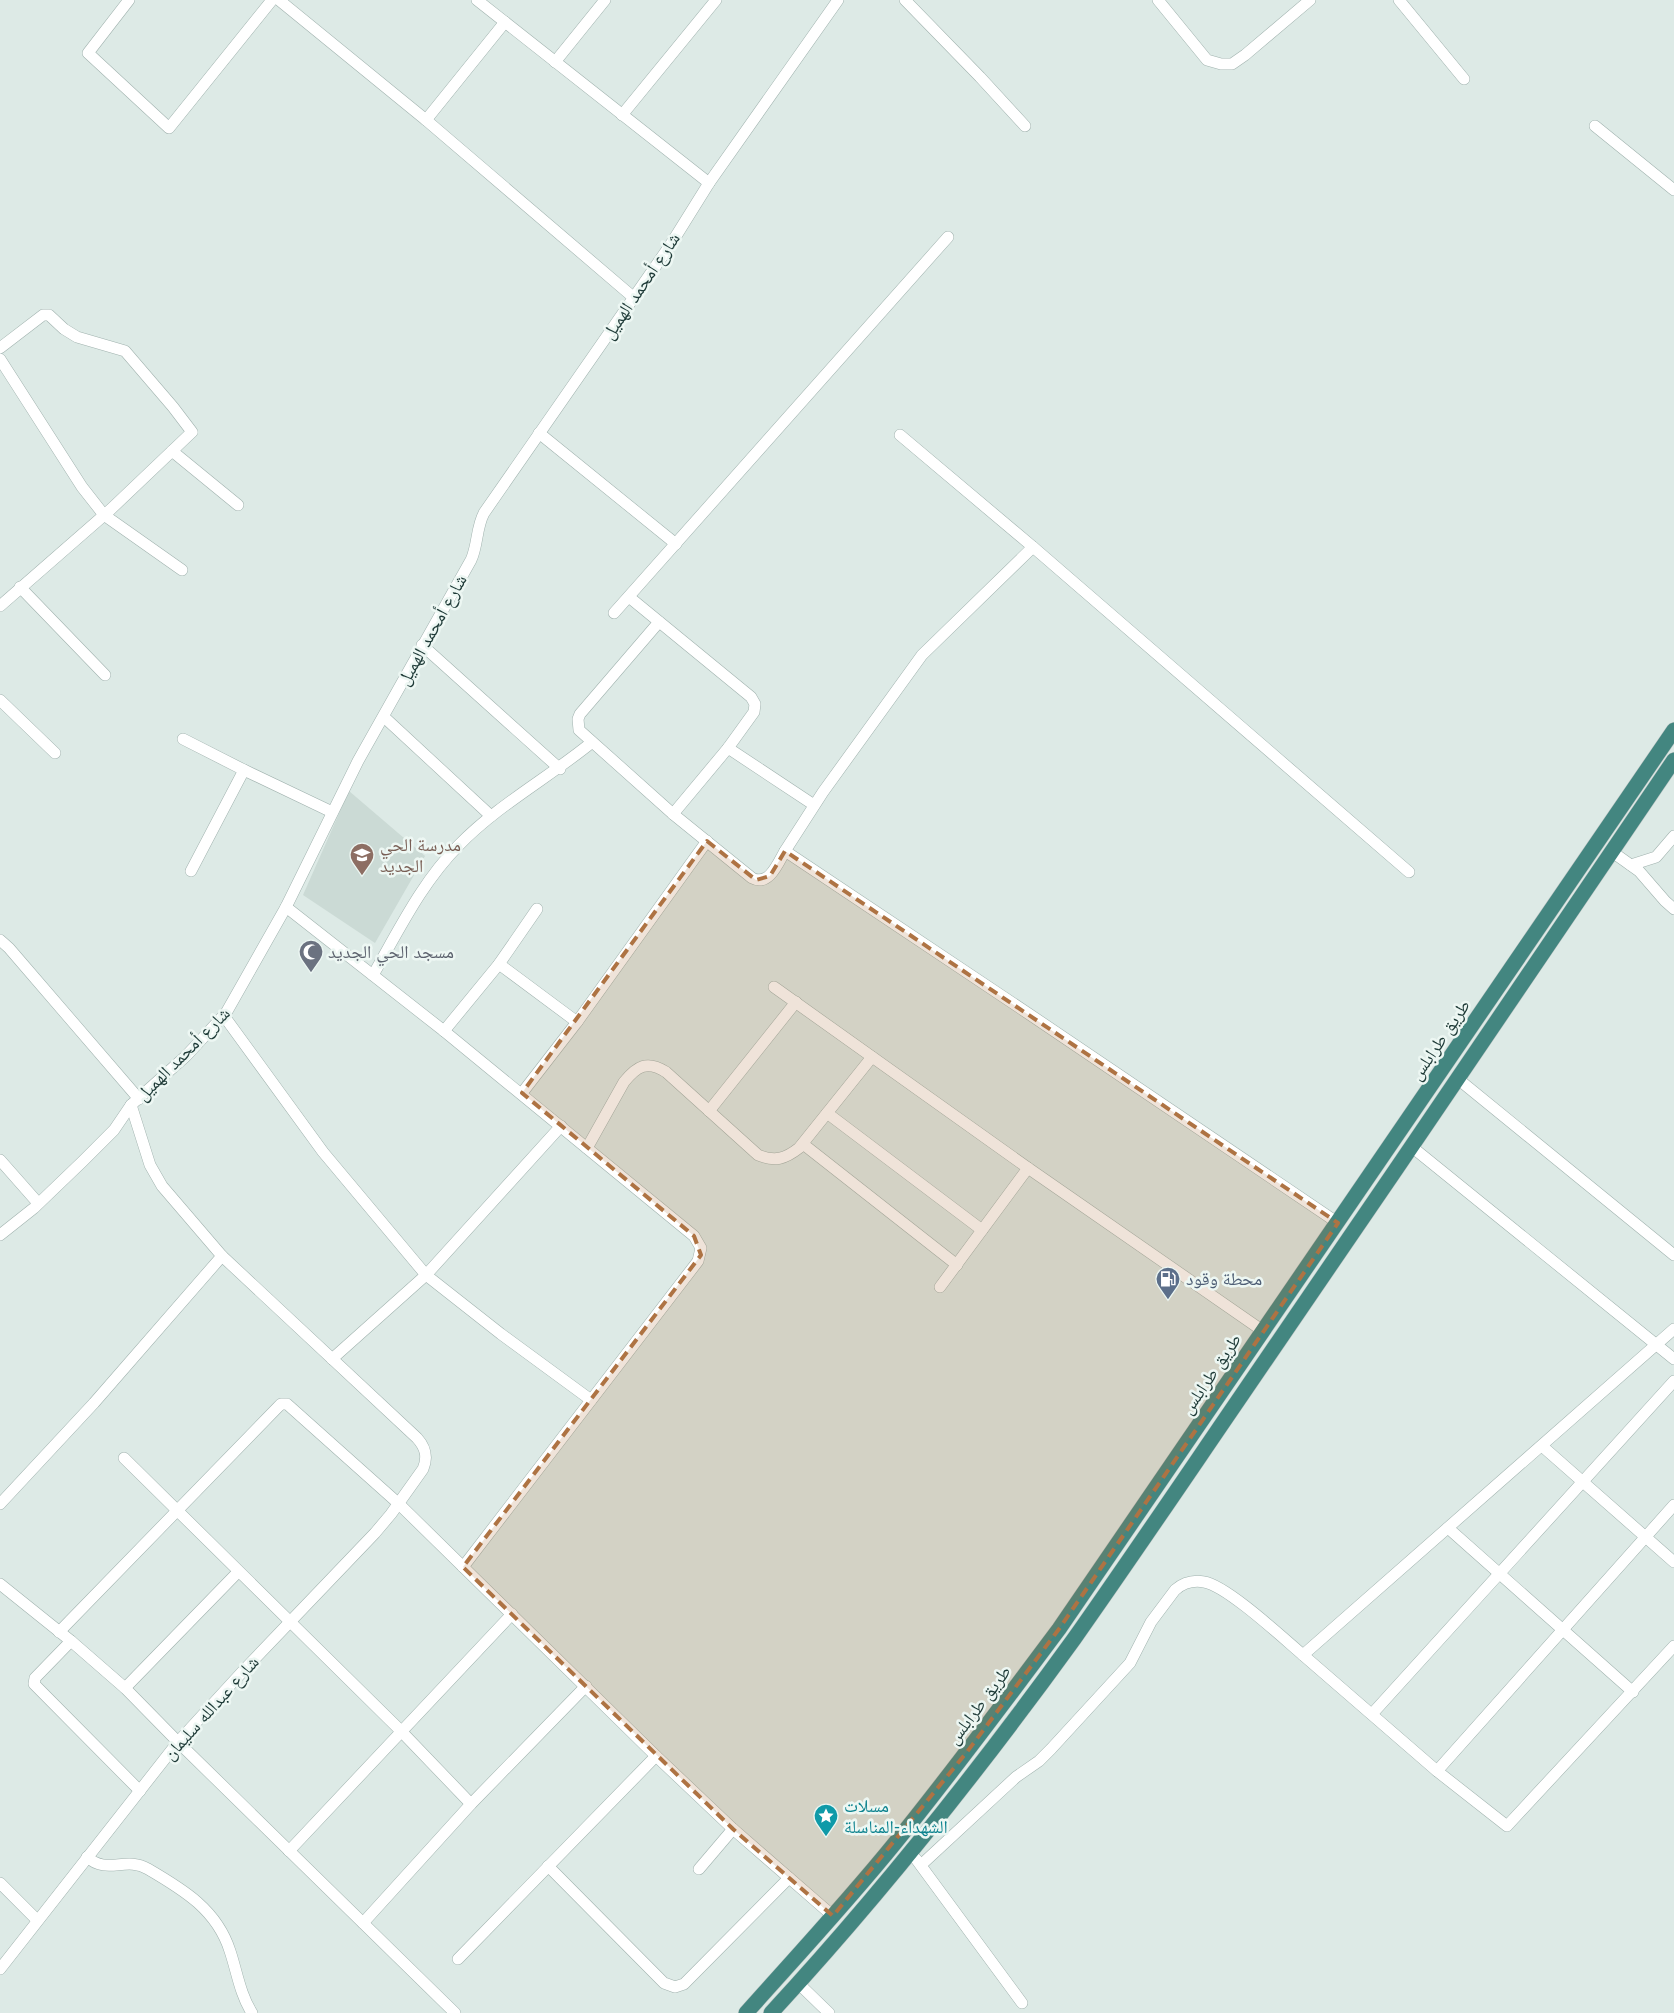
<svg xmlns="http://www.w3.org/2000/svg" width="1674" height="2013" font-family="'PT Sans','Noto Naskh Arabic',sans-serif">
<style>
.built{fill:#cbdad5}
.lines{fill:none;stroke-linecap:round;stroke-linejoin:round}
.minor-casing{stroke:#a0b2ae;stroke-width:12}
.trunk-casing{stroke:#bcc4c3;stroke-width:16}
.minor{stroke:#fff;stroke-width:11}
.trunk{stroke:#438680;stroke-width:15}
.marked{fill:#ae7343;fill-opacity:0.2;stroke:#ae7343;stroke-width:4;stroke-dasharray:10 6;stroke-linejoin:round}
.labels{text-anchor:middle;stroke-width:5;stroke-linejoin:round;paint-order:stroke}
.street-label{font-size:18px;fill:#1e3a37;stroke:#edf7f3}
.education-label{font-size:18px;fill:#785e54;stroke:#edf7f3;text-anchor:start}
.worship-label{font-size:18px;fill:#5b616d;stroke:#edf7f3;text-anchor:start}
.service-label{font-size:18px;fill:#4e5e75;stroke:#edf7f3;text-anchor:start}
.culture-label{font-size:18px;fill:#0d838f;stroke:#edf7f3;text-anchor:start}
</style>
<rect width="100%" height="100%" fill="#ddeae6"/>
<!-- built -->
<path class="built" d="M349,791L425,856L375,943L303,895Z"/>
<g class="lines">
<defs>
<g id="minor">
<path d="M129,0L88,53L169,128L272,0"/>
<path d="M279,0L426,120L633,297"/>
<path d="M477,0L709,183"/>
<path d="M905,0L980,77L1025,126"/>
<path d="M1158,0L1207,60L1221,64H1232L1245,55L1310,0"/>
<path d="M1399,0L1464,79"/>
<path d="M555,62L605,0"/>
<path d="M622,115L716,0"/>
<path d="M426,120L505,22"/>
<path d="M1595,126L1674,190"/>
<path d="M0,348L43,315H49L64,329L77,337L125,351L173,407L192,432L110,510L0,606"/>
<path d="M0,359L82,487L104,515L182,570"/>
<path d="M539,433L676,544"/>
<path d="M900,435L1033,547"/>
<path d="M172,451L238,505"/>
<path d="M20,587L105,675"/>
<path d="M629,597L751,697L755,704L754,712L728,748L673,814"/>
<path d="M614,613L948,237"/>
<path d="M659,622L580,714L578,719L579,730L673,814L752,878C769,887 778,863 785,851"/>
<path d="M422,645L560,769"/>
<path d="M0,700L55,753"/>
<path d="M384,717L491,816"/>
<path d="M183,739L244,770L332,812"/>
<path d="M728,748L814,805"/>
<path d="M1611,851L1639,871L1665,901L1674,909"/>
<path d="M1631,865L1656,857L1674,836"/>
<path d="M191,871L244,770"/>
<path d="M286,907L444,1031L694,1236L701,1248L698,1261L463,1567"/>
<path d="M0,940L9,948L139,1099"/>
<path d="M499,964L577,1022"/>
<path d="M373,975C399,930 422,882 459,845C498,805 548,778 591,743"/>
<path d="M774,987L1028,1168L1263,1331"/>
<path d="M224,1016L323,1152L426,1275L501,1334L591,1400"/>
<path d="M444,1031L499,964L537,909"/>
<path d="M1458,1079L1674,1255"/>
<path d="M522,1093L577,1022L707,841"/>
<path d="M709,1111L796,1002"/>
<path d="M827,1113L982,1230"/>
<path d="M803,1144L957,1265"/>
<path d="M1412,1147L1674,1359"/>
<path d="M587,1148L624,1082C637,1066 647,1060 666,1072L758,1155C775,1162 785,1159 799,1148L872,1057"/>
<path d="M0,1160L38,1203"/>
<path d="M1338,1223L1029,1014L785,851L823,792L922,655L1033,547L1409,872"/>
<path d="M0,1235L34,1208L83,1161L114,1130L131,1105L186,1056L226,1013L286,907L358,761L471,560C478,545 476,528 484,513L671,244L709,183L838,0"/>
<path d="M940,1287L1028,1168"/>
<path d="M1674,1329L1303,1655L1437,1771L1507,1826L1674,1646"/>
<path d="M332,1359L426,1275L561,1126"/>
<path d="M1542,1446L1674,1562"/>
<path d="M124,1458L400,1730L471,1804"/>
<path d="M0,1504L94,1403L222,1256"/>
<path d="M1448,1528L1633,1692"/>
<path d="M0,1584L71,1641L125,1688L178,1742L455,2013"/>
<path d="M59,1632L277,1408L281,1404H287L399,1504L656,1756L733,1829L833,1916"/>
<path d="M71,1641L35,1678L34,1684L140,1791"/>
<path d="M125,1688L238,1572"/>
<path d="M1372,1714L1674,1381"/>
<path d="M1437,1771L1674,1505"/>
<path d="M289,1851L512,1614"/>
<path d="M87,1857C107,1875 126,1856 148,1869C184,1890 217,1910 230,1951C237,1972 240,1994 252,2013"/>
<path d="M916,1859L1022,2003"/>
<path d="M921,1865L1016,1777L1039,1761L1051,1749L1130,1663L1151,1622L1175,1590C1183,1583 1193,1580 1204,1582C1226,1585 1283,1638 1303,1655"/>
<path d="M548,1866L664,1983L675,1987L684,1984L789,1878"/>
<path d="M699,1869L733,1829"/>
<path d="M0,1883L37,1920"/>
<path d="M363,1923L471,1804L586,1686"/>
<path d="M458,1959L656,1756"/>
<path d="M0,1969L178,1742L243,1671L375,1533L391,1514L423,1469C428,1457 426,1448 417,1438L222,1256L162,1186L150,1165L131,1105"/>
<path d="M798,1983L829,2013"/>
</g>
<g id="trunk">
<path d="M746,2013C796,1957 848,1901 895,1843C952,1773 1005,1701 1059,1629L1674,730"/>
<path d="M771,2013C880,1895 980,1769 1074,1639C1129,1561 1183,1481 1237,1402C1384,1189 1528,973 1674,760"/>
</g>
</defs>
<!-- minor casing -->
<use href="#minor" class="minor-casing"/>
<!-- trunk casing -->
<use href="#trunk" class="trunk-casing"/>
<!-- minor -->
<use href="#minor" class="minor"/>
<!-- trunk -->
<use href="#trunk" class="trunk"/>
</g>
<!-- marked area -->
<path class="marked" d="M707,841L756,880L770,876L785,851L1338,1223L1059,1629L967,1752L833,1916L733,1829L463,1567L701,1255L694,1236L522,1093Z"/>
<!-- icons -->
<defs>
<symbol id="school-pin" viewBox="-11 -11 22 30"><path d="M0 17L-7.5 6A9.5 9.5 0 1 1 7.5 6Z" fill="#8d6e63" stroke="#edf7f3"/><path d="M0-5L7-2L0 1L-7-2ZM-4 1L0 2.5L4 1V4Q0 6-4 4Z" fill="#fff"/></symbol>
<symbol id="mosque-pin" viewBox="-11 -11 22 30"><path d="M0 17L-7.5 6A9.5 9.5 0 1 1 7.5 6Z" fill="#6b7280" stroke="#edf7f3"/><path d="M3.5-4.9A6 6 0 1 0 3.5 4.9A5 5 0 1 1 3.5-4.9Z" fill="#fff"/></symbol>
<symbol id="fuel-pin" viewBox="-11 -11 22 30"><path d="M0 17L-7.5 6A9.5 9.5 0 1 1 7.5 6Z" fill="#5c6f8a" stroke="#edf7f3"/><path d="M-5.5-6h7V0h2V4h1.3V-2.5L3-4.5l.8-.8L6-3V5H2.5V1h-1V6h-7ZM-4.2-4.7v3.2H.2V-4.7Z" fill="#fff"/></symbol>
<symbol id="sight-pin" viewBox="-11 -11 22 30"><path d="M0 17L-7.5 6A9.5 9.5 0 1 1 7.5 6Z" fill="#0f9aa8" stroke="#edf7f3"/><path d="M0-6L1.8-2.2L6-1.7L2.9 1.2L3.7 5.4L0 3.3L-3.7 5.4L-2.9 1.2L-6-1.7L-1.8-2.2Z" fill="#fff"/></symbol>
</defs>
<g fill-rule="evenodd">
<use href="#school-pin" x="348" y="841" width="28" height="38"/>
<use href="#mosque-pin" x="297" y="938" width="28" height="38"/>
<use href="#fuel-pin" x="1154" y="1265" width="28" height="38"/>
<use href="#sight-pin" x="812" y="1802" width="28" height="38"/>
</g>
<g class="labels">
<!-- street labels -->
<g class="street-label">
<text transform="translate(641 286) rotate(-56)" y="6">شارع أمحمد الهميل</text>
<text transform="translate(432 630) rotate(-61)" y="6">شارع أمحمد الهميل</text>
<text transform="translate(1440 1040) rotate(-56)" y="6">طريق طرابلس</text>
<text transform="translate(183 1054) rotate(-45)" y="6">شارع أمحمد الهميل</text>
<text transform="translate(1211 1374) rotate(-56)" y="6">طريق طرابلس</text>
<text transform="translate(979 1705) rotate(-53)" y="6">طريق طرابلس</text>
<text transform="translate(211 1708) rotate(-48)" y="6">شارع عبدالله سليمان</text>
</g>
<!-- education labels -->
<g class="education-label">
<text x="380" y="851">مدرسة الحي<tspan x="380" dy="21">الجديد</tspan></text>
</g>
<!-- worship labels -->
<g class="worship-label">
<text x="328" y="958">مسجد الحي الجديد</text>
</g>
<!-- service labels -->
<g class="service-label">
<text x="1186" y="1285">محطة وقود</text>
</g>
<!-- culture labels -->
<g class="culture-label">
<text x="844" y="1812">مسلات<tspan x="844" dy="21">الشهداء-المناسلة</tspan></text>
</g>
</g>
</svg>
